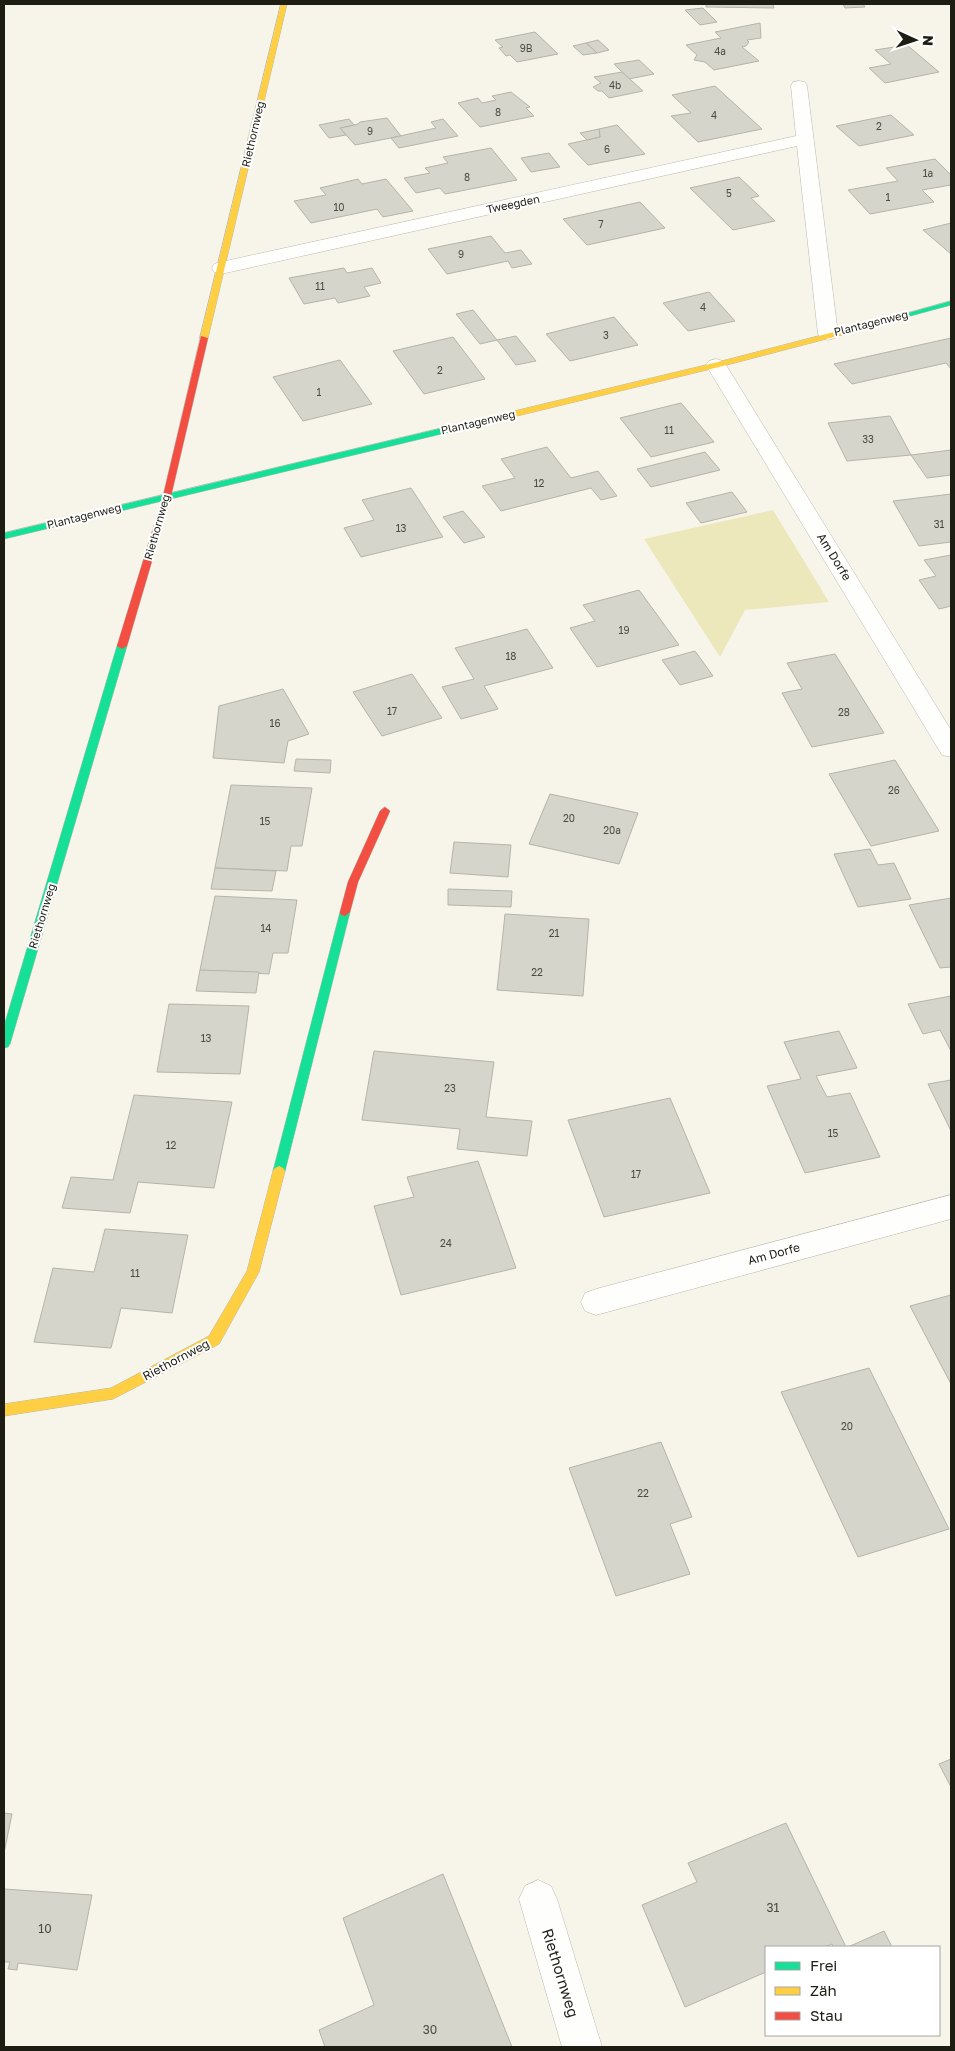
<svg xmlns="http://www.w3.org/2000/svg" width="955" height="2051" font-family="'Golos Text',sans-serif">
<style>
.green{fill:#ede7bc}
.building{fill:#d6d5cb;stroke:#b6b4aa}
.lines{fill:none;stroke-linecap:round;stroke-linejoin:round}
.lane-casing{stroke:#bab9b0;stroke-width:1}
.street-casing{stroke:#bab9b0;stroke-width:1}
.fast-casing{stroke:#bab9b0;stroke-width:1}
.slow-casing{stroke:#bab9b0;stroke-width:1}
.jam-casing{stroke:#bab9b0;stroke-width:1}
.lane{fill:#fefefc;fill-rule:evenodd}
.street{fill:#fefefc;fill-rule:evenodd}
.fast{fill:#16e098;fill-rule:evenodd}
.slow{fill:#ffcf43;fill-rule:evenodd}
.jam{fill:#f24e42;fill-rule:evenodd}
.labels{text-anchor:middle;stroke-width:4;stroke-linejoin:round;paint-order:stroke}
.number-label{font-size:10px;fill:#4c4b42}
.far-street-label{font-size:11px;fill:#1e1d14;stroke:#fff}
.street-label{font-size:12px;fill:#1e1d14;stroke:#fff}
.near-number-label{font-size:12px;fill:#4c4b42}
.near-street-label{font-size:15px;fill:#1e1d14;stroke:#fff}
</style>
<rect width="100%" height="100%" fill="#f7f5e9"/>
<!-- green -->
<path class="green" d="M773,510L829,602L745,610L720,657L644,539Z"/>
<!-- building -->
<g class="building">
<path d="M706,4H773L774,8L706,7Z"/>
<path d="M843,4H863L865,7L845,8Z"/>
<path d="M703,8L717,22L700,25L685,10Z"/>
<path d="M760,23L761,38L747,40L749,42L746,46L742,47L759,61L714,70L705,62L694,60L697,55L686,45L721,38L715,32Z"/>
<path d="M535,32L558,54L517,62L510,55L506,56L499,48L503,47L495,40Z"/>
<path d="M598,40L609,50L597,53L586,43Z"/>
<path d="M586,43L597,53L583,55L573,46Z"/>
<path d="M907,45L939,72L885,83L869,68L891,64L875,50Z"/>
<path d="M639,60L654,74L629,79L614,64Z"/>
<path d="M622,72L643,91L609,98L602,91H598L593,87L601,83L594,77Z"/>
<path d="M715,86L762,129L698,142L671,116L691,113L672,95Z"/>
<path d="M511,92L530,107L526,108L534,116L480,127L458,103L478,98L482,103L496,100L492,96Z"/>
<path d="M891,115L914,135L859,146L836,126Z"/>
<path d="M387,118L401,136L355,145L340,128L358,124L360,122Z"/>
<path d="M349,119L354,125L340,128L346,135L329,138L319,125Z"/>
<path d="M443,119L458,136L399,148L391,138L436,128L431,122Z"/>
<path d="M617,125L645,154L588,165L568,144L600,137L599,129Z"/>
<path d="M599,129L600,137L587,140L580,133Z"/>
<path d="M491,148L517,180L445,194L440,188L416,193L404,178L430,173L425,168L448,163L443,157Z"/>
<path d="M549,153L560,167L531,172L521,158Z"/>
<path d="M935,159L951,175V185L922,190L934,202L870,214L848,190L898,181L886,168Z"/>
<path d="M739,177L759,196L751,198L775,221L733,230L690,188Z"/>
<path d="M358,179L362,184L386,179L413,211L383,217L377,209L311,223L294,201L326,195L320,188Z"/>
<path d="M640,202L665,228L587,245L563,219Z"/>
<path d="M951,223V254L923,230Z"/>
<path d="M491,236L505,253L521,250L532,264L512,268L508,261L447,274L428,249Z"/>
<path d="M344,268L347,273L372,268L381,283L364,287L370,296L338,303L335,298L304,304L289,278Z"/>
<path d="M709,292L735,321L688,331L663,303Z"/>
<path d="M473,310L497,340L480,344L456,314Z"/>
<path d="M614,317L638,345L570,361L546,334Z"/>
<path d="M516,336L536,361L516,365L497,340Z"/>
<path d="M453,337L485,379L424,394L393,351Z"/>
<path d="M951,338V369L946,363L852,384L834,364Z"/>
<path d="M340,360L372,404L303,421L273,377Z"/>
<path d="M681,403L714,442L651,457L620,418Z"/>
<path d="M890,416L911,455L847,461L828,423Z"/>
<path d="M547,447L571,478L598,471L617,496L601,500L591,488L501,511L482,486L515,478L501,459Z"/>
<path d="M951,450V475L927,478L911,455Z"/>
<path d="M705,452L720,470L651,487L637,469Z"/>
<path d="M411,488L443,537L361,557L344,528L374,520L362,500Z"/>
<path d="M732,492L747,512L701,523L686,503Z"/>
<path d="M951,494V542L919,546L893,501Z"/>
<path d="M463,511L485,537L464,543L443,517Z"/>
<path d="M951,555V606L939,609L919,580L936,576L924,560Z"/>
<path d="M639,590L679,645L597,667L570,628L595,621L583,605Z"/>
<path d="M527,629L553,668L484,686L498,709L461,719L442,687L474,679L455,648Z"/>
<path d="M695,651L713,676L680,685L662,660Z"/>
<path d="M835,654L884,733L812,747L782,693L802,689L787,663Z"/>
<path d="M412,674L442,718L382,736L353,692Z"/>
<path d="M283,689L309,734L288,741L284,763L213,758L219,706Z"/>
<path d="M296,759L331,760L330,773L294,771Z"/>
<path d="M895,760L939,831L871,846L829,774Z"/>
<path d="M231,785L312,788L302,846H291L287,871L215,868Z"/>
<path d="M550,794L638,813L619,864L529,844Z"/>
<path d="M454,842L511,845L508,877L450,873Z"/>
<path d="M870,849L878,865L894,863L911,899L858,907L834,854Z"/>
<path d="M215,868L276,871L272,891L211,889Z"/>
<path d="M448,889L512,891L511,907L448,905Z"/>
<path d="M215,896L297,900L288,953H273L269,974L200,970Z"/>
<path d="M951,898V967L940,968L909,905Z"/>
<path d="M505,914L589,919L583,996L497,990Z"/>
<path d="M200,970L259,972L256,993L196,991Z"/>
<path d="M951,996V1051L940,1030L923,1034L908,1004Z"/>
<path d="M169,1004L249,1006L240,1074L157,1072Z"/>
<path d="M839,1031L857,1068L816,1076L827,1097L850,1093L880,1157L805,1173L767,1086L801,1079L784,1042Z"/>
<path d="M374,1051L494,1062L486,1117L532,1121L527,1156L457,1149L460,1129L362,1120Z"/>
<path d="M951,1080V1131L928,1084Z"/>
<path d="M134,1095L232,1102L214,1188L138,1182L130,1213L62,1208L71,1177L113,1180Z"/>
<path d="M670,1098L710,1193L604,1217L568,1120Z"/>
<path d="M478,1161L516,1268L401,1295L374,1206L414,1197L407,1177Z"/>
<path d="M105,1229L188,1235L172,1313L121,1308L111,1348L34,1342L53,1268L94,1272Z"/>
<path d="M951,1295V1384L910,1306Z"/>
<path d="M869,1368L949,1529L858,1557L781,1392Z"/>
<path d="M661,1442L692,1517L670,1524L690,1574L616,1596L569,1468Z"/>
<path d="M951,1759V1787L939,1764Z"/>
<path d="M4,1813L12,1814L4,1853Z"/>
<path d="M786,1823L846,1947H833L832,1944L825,1947H766V1972L685,2007L642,1905L697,1882L688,1863Z"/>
<path d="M443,1874L512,2047H325L319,2030L374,2005L343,1918Z"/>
<path d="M4,1889L92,1895L77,1970L18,1963L17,1970L8,1969L10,1962H4Z"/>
<path d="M884,1931L892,1947H848Z"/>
</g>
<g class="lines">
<defs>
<path id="lane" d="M538,1880L551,1886L557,1899L602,2047H562L519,1899L525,1886Z"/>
<g id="street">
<path d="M799,81L805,82L807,86L838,334L835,338L828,340L821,338L818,334L797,146L221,274L214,272L212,268L214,264L221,262L796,136L791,86L793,82Z"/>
<path d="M716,359L723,361L726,365L951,730V757L942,755L706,365L709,361Z"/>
<path d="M951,1195V1219L596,1315L585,1311L581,1302L585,1293L596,1289Z"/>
</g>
<g id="fast">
<path d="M951,301V305L873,326L869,324Z"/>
<path d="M459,424L463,427L462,429L4,539V533Z"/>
<path d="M122,643L127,646L10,1044L8,1047L4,1048V1026L117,646Z"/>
<path d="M345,908L350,912L285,1171L283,1174L279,1176L275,1174L273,1171L340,912Z"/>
</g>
<g id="slow">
<path d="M281,4H287L208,338L204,340L200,338Z"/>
<path d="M873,322L877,324L876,326L719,367L459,430L455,427L456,425L714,363Z"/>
<path d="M279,1166L283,1168L285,1171L259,1272L219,1344L113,1399L4,1416V1404L111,1388L209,1336L247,1271L273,1171L275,1168Z"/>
</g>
<g id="jam">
<path d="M201,336L208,338L171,496L127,646L122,649L117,646L163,496Z"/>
<path d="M385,807L390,811L358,882L350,912L345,916L341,915L340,912L348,882L380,811Z"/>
</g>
</defs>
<!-- lane casing -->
<use href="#lane" class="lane-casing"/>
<!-- street casing -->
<use href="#street" class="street-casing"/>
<!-- fast casing -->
<use href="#fast" class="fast-casing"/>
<!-- slow casing -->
<use href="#slow" class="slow-casing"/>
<!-- jam casing -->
<use href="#jam" class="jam-casing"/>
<!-- lane -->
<use href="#lane" class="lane"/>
<!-- street -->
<use href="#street" class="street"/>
<!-- fast -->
<use href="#fast" class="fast"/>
<!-- slow -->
<use href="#slow" class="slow"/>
<!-- jam -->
<use href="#jam" class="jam"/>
</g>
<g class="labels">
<!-- number labels -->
<g class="number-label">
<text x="526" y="52">9B</text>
<text x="720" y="55">4a</text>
<text x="615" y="89">4b</text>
<text x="498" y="116">8</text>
<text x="714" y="119">4</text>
<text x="879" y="130">2</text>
<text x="370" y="135">9</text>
<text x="607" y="153">6</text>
<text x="928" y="177">1a</text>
<text x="467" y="181">8</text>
<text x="729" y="197">5</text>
<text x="888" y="201">1</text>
<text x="339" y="211">10</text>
<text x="601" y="228">7</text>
<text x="461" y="258">9</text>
<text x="320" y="290">11</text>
<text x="703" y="311">4</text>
<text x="606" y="339">3</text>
<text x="440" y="374">2</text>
<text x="319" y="396">1</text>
<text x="669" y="434">11</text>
<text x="868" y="443">33</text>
<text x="539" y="487">12</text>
<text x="939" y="528">31</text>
<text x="401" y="532">13</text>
<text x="624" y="634">19</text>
<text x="511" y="660">18</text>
<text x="392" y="715">17</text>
<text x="844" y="716">28</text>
<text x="275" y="727">16</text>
<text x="894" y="794">26</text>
<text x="569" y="822">20</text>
<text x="265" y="825">15</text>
<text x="612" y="834">20a</text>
<text x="266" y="932">14</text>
<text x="554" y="937">21</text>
<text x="537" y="976">22</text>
<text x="206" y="1042">13</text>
<text x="450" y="1092">23</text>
<text x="833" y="1137">15</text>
<text x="171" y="1149">12</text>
<text x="636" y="1178">17</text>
<text x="446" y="1247">24</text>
<text x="135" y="1277">11</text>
<text x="847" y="1430">20</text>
<text x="643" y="1497">22</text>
</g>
<!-- far-street labels -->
<g class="far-street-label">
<text transform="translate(253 134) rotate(-77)" y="4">Riethornweg</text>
<text transform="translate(513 204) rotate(-12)" y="4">Tweegden</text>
<text transform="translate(871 323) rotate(-14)" y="4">Plantagenweg</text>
<text transform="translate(478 422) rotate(-13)" y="4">Plantagenweg</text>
<text transform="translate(84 516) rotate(-14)" y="4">Plantagenweg</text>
<text transform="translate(157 527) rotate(-74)" y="4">Riethornweg</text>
<text transform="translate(42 916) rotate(-73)" y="4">Riethornweg</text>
</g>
<!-- street labels -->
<g class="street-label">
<text transform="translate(834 557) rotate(58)" y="4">Am Dorfe</text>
<text transform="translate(774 1254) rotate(-15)" y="4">Am Dorfe</text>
<text transform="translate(176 1360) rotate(-28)" y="4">Riethornweg</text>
</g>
<!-- near-number labels -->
<g class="near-number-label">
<text x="773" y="1912">31</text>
<text x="45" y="1933">10</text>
<text x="430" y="2034">30</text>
</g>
<!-- near-street labels -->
<g class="near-street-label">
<text transform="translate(560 1973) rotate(73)" y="5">Riethornweg</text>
</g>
</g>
<!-- border -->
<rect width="955" height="2051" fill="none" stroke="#1e1d14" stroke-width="10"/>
<!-- legend -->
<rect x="765" y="1946" width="175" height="90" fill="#ffffff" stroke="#a5a5a1"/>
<rect x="775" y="1962" width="25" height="8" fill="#16e098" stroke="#a5a5a1"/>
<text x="810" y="1971" font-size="15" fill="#1e1d14">Frei</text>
<rect x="775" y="1987" width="25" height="8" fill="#ffcf43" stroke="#a5a5a1"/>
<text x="810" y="1996" font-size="15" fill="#1e1d14">Zäh</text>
<rect x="775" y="2012" width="25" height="8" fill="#f24e42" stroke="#a5a5a1"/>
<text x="810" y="2021" font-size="15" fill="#1e1d14">Stau</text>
<!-- north arrow -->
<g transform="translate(915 40) rotate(93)" stroke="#ffffff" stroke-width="4" paint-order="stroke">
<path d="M0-4L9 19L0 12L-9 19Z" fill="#1e1d14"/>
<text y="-8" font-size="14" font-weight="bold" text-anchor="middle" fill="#1e1d14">N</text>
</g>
</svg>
